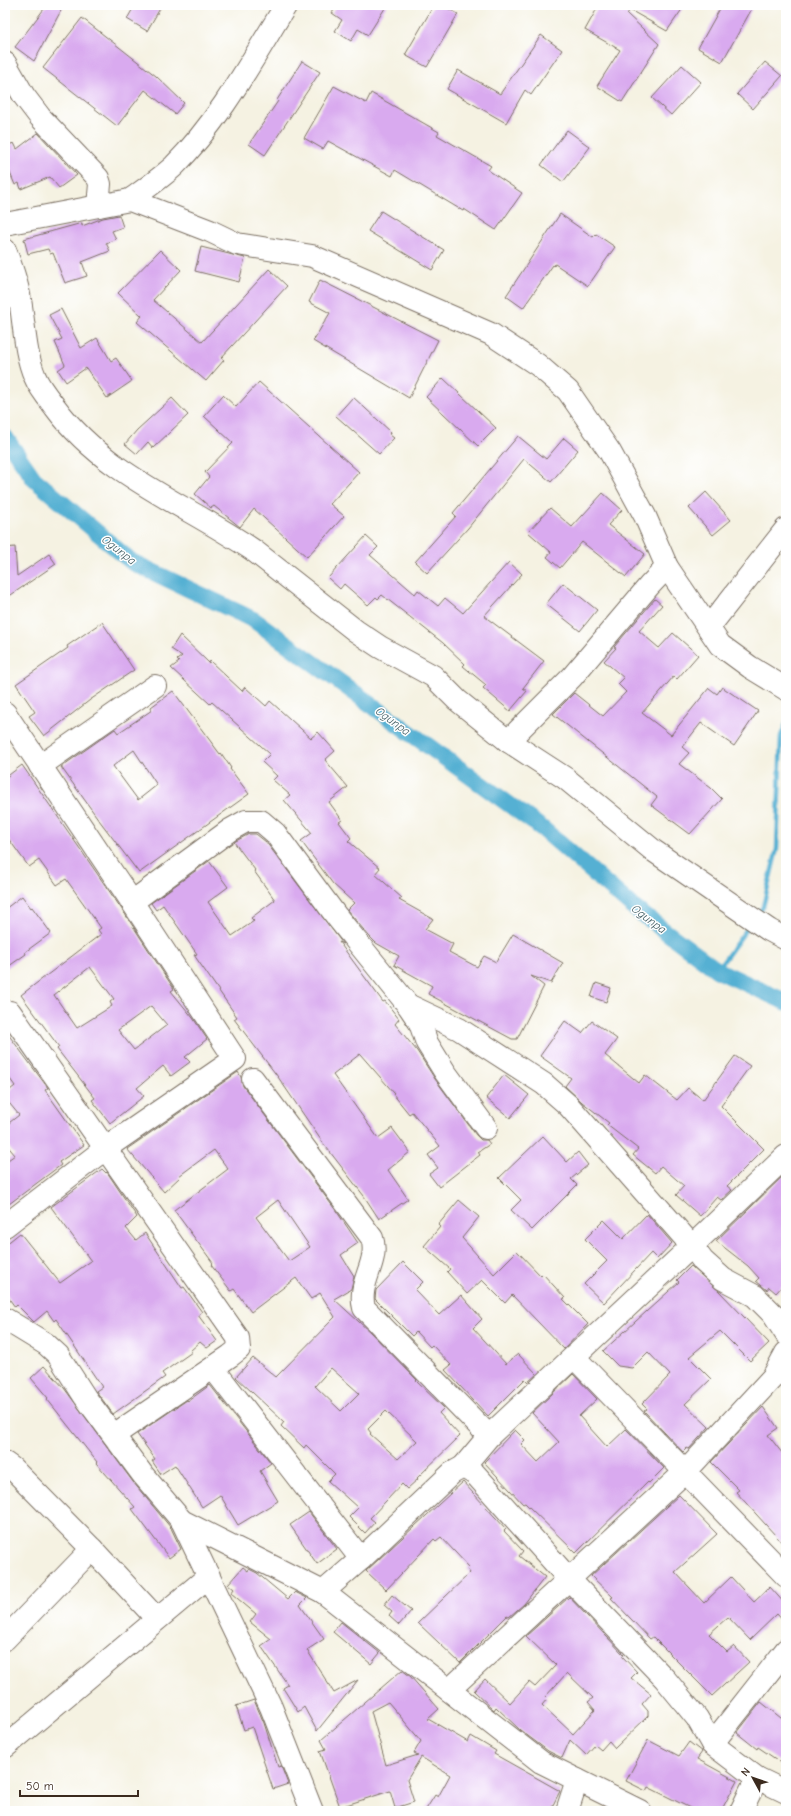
<svg xmlns="http://www.w3.org/2000/svg" width="791" height="1816" font-family="'Comic Neue',sans-serif">
<style>
.lines{fill:none;stroke-linecap:round;stroke-linejoin:round}
.stream{stroke:#55b0d3;stroke-width:4.5}
.canal{stroke:#55b0d3;stroke-width:17}
.building{fill:#d9aaef;fill-rule:evenodd}
.minor-casing{stroke:#7c7063;stroke-width:24}
.minor{stroke:#fff;stroke-width:22}
.labels{text-anchor:middle;stroke-width:3;stroke-linejoin:round;paint-order:stroke}
.water-label{font-size:12px;font-style:italic;fill:#456066;stroke:#fff}
</style>
<rect width="100%" height="100%" fill="#fff"/>
<filter id="ink" filterUnits="userSpaceOnUse"><feTurbulence type="fractalNoise" baseFrequency=".025" numOctaves="2"/><feDisplacementMap in="SourceGraphic" scale="8" xChannelSelector="R" yChannelSelector="G"/><feConvolveMatrix kernelMatrix="1 2 1 2 8 2 1 2 1" color-interpolation-filters="sRGB"/></filter>
<filter id="wash" filterUnits="userSpaceOnUse"><feTurbulence type="fractalNoise" baseFrequency=".012" numOctaves="4" result="noise"/><feDisplacementMap in="SourceGraphic" scale="16" xChannelSelector="R" yChannelSelector="G"/><feGaussianBlur stdDeviation="0.9" result="paint"/><feColorMatrix in="noise" values="0 0 0 0 0 0 0 0 0 0 0 0 0 0 0 0 0 1.4 0 .05"/><feComposite in="paint" operator="in"/></filter>
<g filter="url(#wash)">
<rect width="100%" height="100%" fill="#f5f2e2"/>
<g class="lines">
<!-- stream -->
<g class="stream">
<path d="M758,914L763,907L777,849L781,736L786,724"/>
<path d="M717,970L751,923"/>
</g>
<!-- canal -->
<path class="canal" d="M5,437L34,479L132,562L254,620L543,829L634,908L717,970L786,1002"/>
</g>
<g id="blocks">
<!-- building -->
<g class="building">
<path d="M47,5H64L34,61L15,47Z"/>
<path d="M135,5H162L147,31L127,19Z"/>
<path d="M337,5H387L368,35L358,29L351,41L335,31L342,20L332,13Z"/>
<path d="M434,5H442L458,14L427,67L405,55Z"/>
<path d="M599,5H685L667,31L630,10L627,14L659,44L622,102L597,86L620,50L585,30Z"/>
<path d="M722,5H754L722,62L698,48Z"/>
<path d="M82,18L156,76L184,103L175,114L145,90L117,126L43,68Z"/>
<path d="M541,35L562,50L531,95L525,90L506,123L447,89L458,70L500,94Z"/>
<path d="M302,61L320,72L265,155L249,144L278,101L277,100Z"/>
<path d="M765,62L782,76L753,109L737,94Z"/>
<path d="M682,65L701,82L671,115L652,98Z"/>
<path d="M334,86L366,103L371,93L439,132L437,135L491,166L488,170L522,193L496,230L464,209L463,211L395,170L392,176L328,141L323,149L304,138Z"/>
<path d="M567,130L590,147L563,182L541,165Z"/>
<path d="M38,133L77,175L59,188L50,177L21,189L19,183L15,185L5,161V146L14,143L17,149Z"/>
<path d="M381,211L444,250L432,270L368,231Z"/>
<path d="M560,214L593,237L596,234L615,247L588,286L555,264L554,266L553,265L523,308L506,296Z"/>
<path d="M119,215L123,227L112,231L116,239L106,243L110,251L82,262L87,276L65,283L53,253L50,254L48,249L28,254L24,239L82,223V226L103,218Z"/>
<path d="M201,247L245,258L239,282L195,271Z"/>
<path d="M160,250L181,270L153,300L202,342L269,269L287,286L221,358L224,360L206,381L137,322L142,316L118,293Z"/>
<path d="M320,280L438,340L409,398L313,341L330,313L309,302Z"/>
<path d="M61,309L81,348L97,338L111,361L116,358L132,381L107,398L86,368L66,382L58,370L65,365L55,342L62,339L49,315Z"/>
<path d="M443,378L496,428L478,446L426,397Z"/>
<path d="M259,382L359,472L330,504L344,516L307,557L254,509L240,527L214,506L211,508L195,494L209,477L205,472L233,443L204,416L223,395L236,407Z"/>
<path d="M353,397L391,432L390,435L394,438L379,454L336,416Z"/>
<path d="M172,398L188,415L153,448L148,442L137,454L125,444L137,430Z"/>
<path d="M518,436L546,459L564,438L578,450L551,482L524,459L468,528L427,573L415,562L456,516L453,513Z"/>
<path d="M706,492L731,520L713,535L689,508Z"/>
<path d="M603,493L622,510L608,525L645,554L626,577L582,542L560,568L547,557L551,552L528,532L550,508L572,527Z"/>
<path d="M366,536L378,547L370,555L408,588L415,594L418,590L438,606L445,598L463,613L509,562L522,574L484,616L544,661L523,688L527,691L510,711L483,688L486,685L463,666L465,664L443,643L382,595L378,599L376,597L368,605L344,584L340,589L328,578Z"/>
<path d="M15,547L17,576L49,554L56,564L5,599V548Z"/>
<path d="M563,583L597,610L580,631L546,604Z"/>
<path d="M655,599L662,605L639,631L659,648L673,633L698,655L677,679L674,676L642,713L671,735L709,688L717,694L722,687L758,711L734,746L701,723L682,747L689,753L679,764L711,788L722,799L690,834L651,805L657,797L553,714L574,693L603,716L626,692L618,684L624,678L604,661L616,648L614,647Z"/>
<path d="M102,622L134,670L90,700L44,736L29,716L35,712L16,684L68,648L67,646Z"/>
<path d="M180,635L209,663L210,661L242,691L245,687L266,706L270,701L311,738L318,732L335,751L325,760L348,787L329,802L342,820L339,822L351,838L348,841L380,868L375,874L402,898L399,900L433,919L425,929L453,944L449,952L477,967L484,956L496,962L513,934L563,963L551,983L531,976L544,986L517,1039H512L428,994L432,986L394,965L399,956L376,943L369,936L347,910L354,903L333,884L301,841L312,833L284,800L290,795L273,780L277,776L262,762L270,754L212,702L210,704L171,668L179,662L177,660L182,656L171,649Z"/>
<path d="M173,691L220,754L221,753L231,768L230,769L249,794L139,873L99,820L61,767L115,729L118,733L152,710L151,707ZM134,750L157,785L138,800L113,766Z"/>
<path d="M22,765L123,911L174,989L171,991L193,1018L207,1039L185,1057L190,1062L171,1076L163,1066L137,1088L144,1096L110,1123L92,1100L95,1098L57,1049L59,1047L21,995L101,934L98,930L101,928L66,879L57,885L39,860L29,867L5,834V778ZM90,967L114,999L110,1002L112,1006L77,1028L54,995ZM151,1006L167,1025L134,1050L118,1030Z"/>
<path d="M249,834H256L266,842L343,944L339,942L383,1002L385,1001L399,1019L395,1024L417,1051L435,1079L476,1135L481,1140H487L490,1144L478,1152L480,1155L439,1187L429,1174L438,1168L428,1155L440,1146L412,1112L409,1114L393,1094L394,1093L360,1054L333,1075L378,1138L392,1128L410,1152L388,1170L408,1199L379,1219L364,1196L323,1143L278,1077L234,1019L237,1017L194,955L197,954L163,905L156,910L151,903L209,861L228,887L208,902L232,936L254,921L251,918L275,900L254,871L255,870L234,842Z"/>
<path d="M22,896L31,908L32,907L51,933L25,952L26,954L5,969V909Z"/>
<path d="M596,983L611,988L606,1002L591,997Z"/>
<path d="M565,1021L582,1033L592,1021L617,1039L605,1055L639,1083L645,1075L677,1100L688,1088L703,1100L735,1056L750,1066L721,1106L764,1149L727,1186L732,1190L721,1200L717,1197L700,1216L676,1195L684,1186L661,1166L655,1173L633,1155L638,1149L607,1125L609,1123L582,1102L565,1086L571,1078L540,1056Z"/>
<path d="M5,1030L48,1088L45,1090L84,1145L59,1162L61,1165L5,1207V1162L15,1155L5,1143V1126L19,1115L5,1098V1094L15,1086L5,1072Z"/>
<path d="M238,1072L241,1077L243,1086L337,1212L358,1243L341,1255L354,1276L351,1289L334,1299L370,1332L417,1380L416,1381L444,1408L439,1413L460,1436L417,1478L418,1479L407,1489L402,1484L370,1518L375,1522L365,1533L349,1517L358,1508L328,1481L335,1474L306,1445L304,1448L281,1426L284,1422L236,1377L253,1358L276,1377L335,1317L320,1293L311,1299L296,1278L251,1312L234,1289L231,1291L211,1265L213,1263L174,1210L228,1169L214,1150L179,1176L180,1177L164,1192L127,1149ZM278,1200L310,1247L289,1261L256,1217ZM331,1368L359,1393L341,1411L315,1386ZM386,1411L417,1441L398,1459L370,1434L371,1433L368,1429Z"/>
<path d="M504,1075L529,1095L510,1118L486,1098Z"/>
<path d="M543,1136L567,1162L578,1152L588,1165L571,1179L577,1185L532,1230L511,1210L521,1200L499,1178Z"/>
<path d="M102,1169L106,1173L107,1172L137,1217L126,1228L136,1240L145,1233L182,1288L184,1287L202,1312L198,1315L217,1341L207,1348L200,1342L190,1351L192,1352L162,1373L165,1377L113,1414L96,1391L102,1387L56,1319L54,1321L47,1311L34,1322L17,1305L15,1307L5,1293V1245L20,1233L60,1283L91,1261L51,1207Z"/>
<path d="M786,1173V1282L776,1293L769,1287L767,1290L756,1281L759,1278L748,1266L716,1241Z"/>
<path d="M459,1200L479,1217L462,1238L494,1274L517,1251L541,1276L543,1274L565,1298L563,1299L588,1324L564,1349L512,1295L505,1303L482,1280L467,1294L447,1272L450,1269L424,1246L440,1227L438,1225Z"/>
<path d="M647,1214L672,1243L657,1259L651,1253L604,1303L584,1284L607,1261L585,1239L604,1220L623,1239Z"/>
<path d="M403,1262L423,1282L415,1290L439,1315L461,1295L482,1319L473,1328L506,1364L518,1354L537,1374L528,1382L525,1379L488,1416L445,1370L451,1365L432,1345L430,1347L416,1332L412,1336L375,1299L376,1290Z"/>
<path d="M691,1266L719,1291L769,1343L750,1361L720,1331L689,1357L711,1379L685,1404L709,1427L689,1449L687,1448L683,1452L644,1411L647,1409L642,1404L670,1375L648,1352L632,1368L618,1366L603,1351L679,1282L677,1280Z"/>
<path d="M44,1366L64,1388L133,1482L171,1528L181,1549L169,1558L132,1509L135,1507L96,1463L97,1462L47,1399L48,1398L31,1378Z"/>
<path d="M573,1374L597,1399L579,1416L607,1447L626,1429L664,1468L649,1483L648,1482L576,1553L525,1503L523,1504L484,1462L515,1430L525,1440L521,1444L538,1462L559,1442L532,1413Z"/>
<path d="M210,1385L271,1463L260,1471L278,1501L238,1525L220,1495L202,1507L175,1465L161,1474L152,1461L155,1459L137,1434L187,1400L188,1401Z"/>
<path d="M763,1407L778,1428L768,1435L786,1458V1547L736,1492L739,1490L711,1462Z"/>
<path d="M463,1482L506,1529L504,1531L523,1551L519,1556L545,1577L524,1604L509,1617L507,1616L460,1663L418,1623L470,1573L467,1569L469,1567L441,1537L436,1541L434,1539L386,1590L366,1571Z"/>
<path d="M679,1495L717,1534L675,1572L704,1603L731,1577L754,1602L770,1587L786,1605V1624L777,1614L750,1640L728,1617L709,1634L727,1652L734,1646L749,1662L712,1696L653,1637L650,1639L611,1598L613,1597L591,1576Z"/>
<path d="M309,1512L337,1549L317,1564L290,1525Z"/>
<path d="M243,1567L248,1571L249,1569L257,1573L288,1599L295,1592L307,1598L300,1605L324,1639L307,1650L334,1693L358,1680L317,1731L304,1707L298,1712L283,1688L288,1685L261,1646L271,1639L250,1622L256,1614L231,1593L234,1589L228,1584Z"/>
<path d="M392,1595L411,1611L399,1625L389,1616L392,1612L384,1605Z"/>
<path d="M569,1597L624,1655L622,1656L637,1672L631,1678L651,1694L642,1704L648,1711V1716L615,1748L609,1741L601,1750L595,1745L586,1755L570,1740L562,1758L548,1751L520,1730L496,1707L494,1710L474,1691L485,1679L510,1703L529,1682L535,1687L556,1665L526,1636ZM567,1673L593,1698L588,1702L595,1710L573,1734L542,1705L547,1699L545,1697Z"/>
<path d="M341,1622L380,1653L371,1664L333,1632Z"/>
<path d="M402,1670L410,1676L439,1709L428,1719L468,1742L471,1736L496,1751L494,1754L560,1791L550,1811H425L435,1795L438,1797L450,1775L421,1757L407,1780L414,1802L395,1808L390,1791L340,1807L320,1751L326,1749L321,1740ZM388,1702L421,1741L414,1753L418,1755L386,1765L371,1711Z"/>
<path d="M254,1700L264,1723L278,1767L281,1766L288,1784L273,1789L252,1727L244,1730L236,1706Z"/>
<path d="M761,1702L786,1722V1766L758,1747L757,1749L737,1733Z"/>
<path d="M648,1740L679,1756L689,1742L702,1752L697,1759L737,1781L721,1811H696L648,1787L646,1791L626,1781Z"/>
</g>
</g>
</g>
<g filter="url(#ink)">
<use href="#blocks" fill-opacity="0" stroke="#7c7063" stroke-width="1"/>
<g class="lines">
<defs>
<g id="minor">
<path d="M5,63L24,96L40,117L98,178L100,184L98,206"/>
<path d="M130,200C145,189 161,178 174,166C220,120 252,60 286,5"/>
<path d="M5,224L130,200L210,231L237,244L312,256L491,334L538,365L568,391L610,452L645,516L667,567L720,645L750,667L786,689"/>
<path d="M5,250C10,263 15,277 18,290C25,319 23,349 35,377C39,387 48,398 55,407C106,476 184,503 253,550L356,631L380,647L433,676L457,700L508,741L565,778L654,851L769,930L786,939"/>
<path d="M709,627L786,529"/>
<path d="M5,713L132,902L235,1059L106,1148L5,1226"/>
<path d="M508,741L572,677L649,586L667,567"/>
<path d="M40,766L155,686"/>
<path d="M132,902L230,830L246,821H261L275,833L337,917L408,1005L420,1023L427,1043L445,1072L486,1128"/>
<path d="M408,1005L459,1029L544,1084L568,1105L692,1246L703,1261L723,1279L755,1296L773,1314L786,1334"/>
<path d="M10,1012L238,1338L239,1349L230,1356L114,1435"/>
<path d="M253,1079L372,1238C380,1262 357,1282 364,1308L489,1436"/>
<path d="M5,1319L46,1344L58,1355L85,1397L143,1475L182,1521L323,1592L361,1559L452,1473L463,1467L475,1474L569,1579L665,1679L697,1718L712,1744L757,1778L786,1792"/>
<path d="M574,1357L786,1576"/>
<path d="M213,1368L361,1559"/>
<path d="M5,1463L12,1468L92,1549L157,1619"/>
<path d="M463,1467L489,1436L692,1246L786,1156"/>
<path d="M182,1521L271,1707L312,1811"/>
<path d="M323,1592L541,1762L640,1811"/>
<path d="M5,1639L92,1549"/>
<path d="M449,1690L686,1471L773,1377L786,1353"/>
<path d="M712,1744L786,1650"/>
<path d="M5,1747L209,1576"/>
<path d="M567,1811L577,1780"/>
<path d="M741,1811L757,1778"/>
</g>
</defs>
<!-- minor casing -->
<use href="#minor" class="minor-casing"/>
<!-- minor -->
<use href="#minor" class="minor"/>
</g>
</g>
<g class="labels">
<!-- water labels -->
<g class="water-label">
<text transform="translate(119 550) rotate(38)" y="4">Ogunpa</text>
<text transform="translate(393 721) rotate(36)" y="4">Ogunpa</text>
<text transform="translate(649 919) rotate(37)" y="4">Ogunpa</text>
</g>
</g>
<!-- margin -->
<rect width="791" height="1816" fill="none" stroke="#fff" stroke-width="20"/>
<!-- north arrow -->
<g transform="translate(753 1778) rotate(310)" stroke="#ffffff" stroke-width="3" paint-order="stroke">
<path d="M0-3L7 15L0 10L-7 15Z" fill="#3b2a1e"/>
<text y="-6" font-size="11" font-weight="bold" text-anchor="middle" fill="#3b2a1e">N</text>
</g>
<!-- scale -->
<path d="M20 1790v6h118v-6" fill="none" stroke="#3b2a1e" stroke-width="2"/>
<text x="26" y="1790" font-size="12" fill="#3b2a1e" stroke="#ffffff" stroke-width="3" paint-order="stroke">50 m</text>
</svg>
